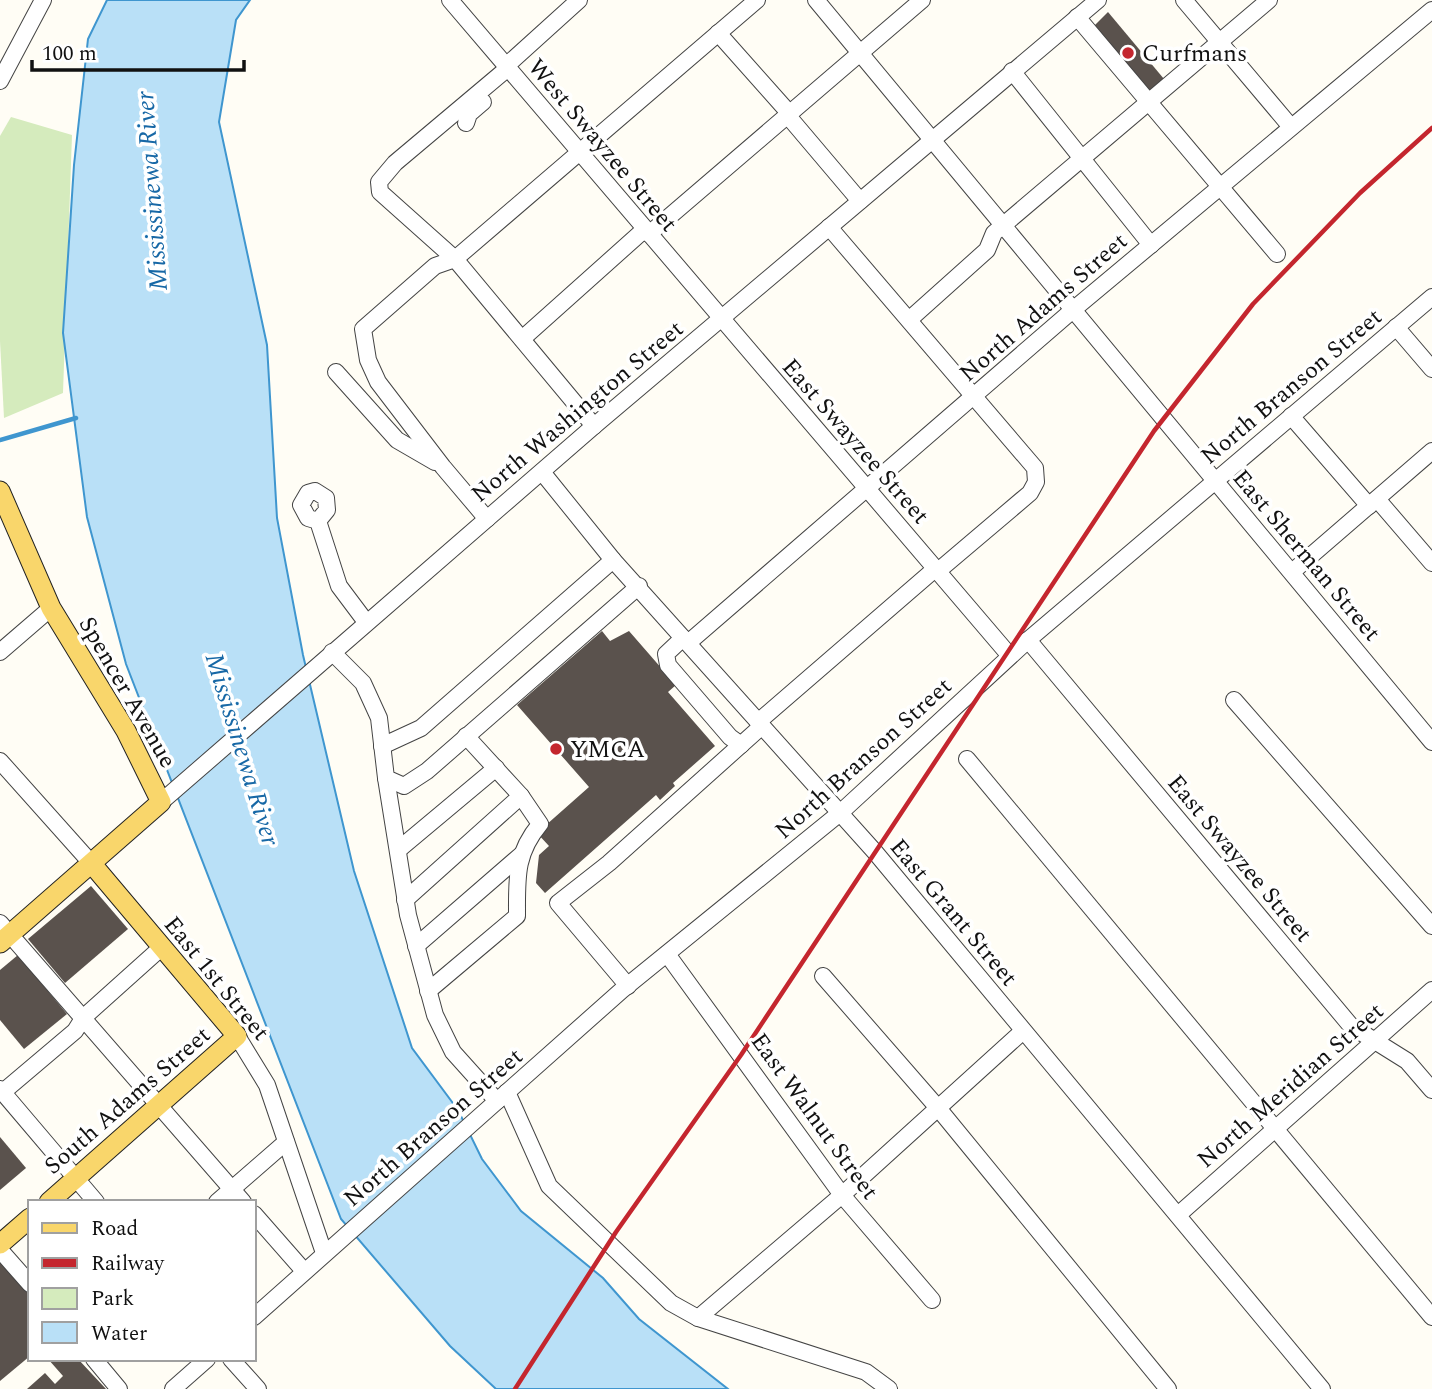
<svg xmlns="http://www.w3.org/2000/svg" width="1432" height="1389" font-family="Spectral,serif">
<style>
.green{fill:#d5ebbd}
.water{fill:#b9e0f7;stroke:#3f96cf;stroke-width:2}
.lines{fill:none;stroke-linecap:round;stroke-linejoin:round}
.stream{stroke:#3f96cf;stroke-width:4.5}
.building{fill:#5a524d}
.minor-casing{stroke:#444;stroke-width:18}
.major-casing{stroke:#222;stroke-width:21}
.minor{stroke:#fff;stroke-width:16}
.major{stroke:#f9d66b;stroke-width:19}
.rail{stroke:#c4262e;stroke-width:4.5}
.poi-dot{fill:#c4262e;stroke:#fff;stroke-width:2.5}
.labels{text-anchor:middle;stroke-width:7;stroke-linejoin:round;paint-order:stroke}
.poi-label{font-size:24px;fill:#111;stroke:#fff;text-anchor:start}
.street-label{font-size:24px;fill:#111;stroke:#fff}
.water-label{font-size:26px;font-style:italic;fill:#1768a6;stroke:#fff}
</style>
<rect width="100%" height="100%" fill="#fffdf5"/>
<!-- green -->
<path class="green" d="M11,117L72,135L63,393L4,418L0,341V136Z"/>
<!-- water -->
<path class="water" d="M107,0H250L236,20L219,122L267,345L277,518L303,655L354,871L412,1048L458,1110L482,1159L521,1211L603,1278L639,1319L728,1389H496L450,1346L341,1219L126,664L87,517L63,333L74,165L88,39Z"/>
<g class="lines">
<!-- stream -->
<path class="stream" d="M0,440L76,418"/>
</g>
<!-- building -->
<g class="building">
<path d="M1108,12L1164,79L1147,92L1093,27Z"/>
<path d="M602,631L610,641L629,631L676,685L668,692L715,746L673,783L675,786L660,800L656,795L545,893L536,883L539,855L549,846L537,833L589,787L517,705Z"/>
<path d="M91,886L128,929L65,983L28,939Z"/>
<path d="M18,955L67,1014L24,1049L0,1020V970Z"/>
<path d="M0,1137L26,1168L0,1190Z"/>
<path d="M0,1260L30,1295V1356L0,1381Z"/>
<path d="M48,1359H78L106,1389H27L45,1373L55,1384L63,1376Z"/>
</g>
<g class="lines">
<defs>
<g id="minor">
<path d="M450,0L1010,656"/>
<path d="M816,0L1432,742"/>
<path d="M1184,0L1291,127"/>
<path d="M1077,17L1277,254"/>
<path d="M718,33L790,114"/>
<path d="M506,66L579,0"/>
<path d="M508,68L395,163L379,182L380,192L455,259L594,426"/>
<path d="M1012,71L1151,245"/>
<path d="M0,81L43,0"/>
<path d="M788,116L860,201"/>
<path d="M466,123L469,114L483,102"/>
<path d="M829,227L1035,468L1036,482L1030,493L938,571"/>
<path d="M649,234L922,0"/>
<path d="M910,319L987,250L994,233L1269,0"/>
<path d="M1396,327L1432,369"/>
<path d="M522,339L645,229"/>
<path d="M336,372L397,440L435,462"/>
<path d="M1291,416L1369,506"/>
<path d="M542,472L613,560L875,852L1322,1389"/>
<path d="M1377,499L1432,563"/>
<path d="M487,519L443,467L378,382L368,360L363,329L435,266L455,259L757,0"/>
<path d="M318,521L308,518L301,505L308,493L315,491L326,498L327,510L318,521L339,586L366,622"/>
<path d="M1292,572L1432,451"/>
<path d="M683,638L666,654L668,665L730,737L741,745"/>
<path d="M1028,640L1351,1026L1407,1061L1432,1090"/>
<path d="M688,643L1074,309L1432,10"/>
<path d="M0,652L51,608"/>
<path d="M332,652L363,683L379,718L386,778L404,786L427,771L639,586"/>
<path d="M1234,700L1432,926"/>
<path d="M758,722L935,569"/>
<path d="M382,746L421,728L613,560"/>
<path d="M967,759L1432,1317"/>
<path d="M0,761L92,864"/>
<path d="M386,778L408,915L435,1015L453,1052L497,1101"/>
<path d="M161,802L594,426L1098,0"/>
<path d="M398,850L496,768"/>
<path d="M405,900L521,796"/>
<path d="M0,923L243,1202"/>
<path d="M416,946L521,855"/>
<path d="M667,954L842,1195L932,1300"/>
<path d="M823,976L938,1108L1168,1389"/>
<path d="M628,986L558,903L609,863L762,726"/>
<path d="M428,991L517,916C517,878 515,854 540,824L521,796L466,736"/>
<path d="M237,1036L267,1085L324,1253"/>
<path d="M0,1089L96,1202"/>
<path d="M3,1092L75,1031L84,1017L162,947"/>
<path d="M507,1092L549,1186L671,1303L698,1318L866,1372L889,1389"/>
<path d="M217,1202L286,1142"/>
<path d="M254,1214L304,1271"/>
<path d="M1178,1215L1432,990"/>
<path d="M0,1250L30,1284"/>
<path d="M254,1317L622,990L840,813L1028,640L1432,297"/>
<path d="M698,1318L842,1195L1023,1031"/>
<path d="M94,1359L119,1389"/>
<path d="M231,1359L258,1389"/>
<path d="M173,1389L207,1359"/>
</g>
<g id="major">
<path d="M0,491L51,608L126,731L161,802L0,943"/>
<path d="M49,1202L237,1036L92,864"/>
<path d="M0,1244L30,1218"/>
</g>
</defs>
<!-- minor casing -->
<use href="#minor" class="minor-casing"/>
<!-- major casing -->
<use href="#major" class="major-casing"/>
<!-- minor -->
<use href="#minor" class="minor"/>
<!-- major -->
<use href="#major" class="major"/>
<!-- rail -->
<path class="rail" d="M515,1389L616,1232L741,1055L1154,431L1253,304L1360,193L1432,128"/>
</g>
<!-- markers -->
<g class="poi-dot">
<circle cx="1128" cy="53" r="7"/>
<circle cx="556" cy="749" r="7"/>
</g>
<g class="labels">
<!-- poi labels -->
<g class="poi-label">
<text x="1142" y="61">Curfmans</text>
<text x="570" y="757">YMCA</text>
</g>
<!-- street labels -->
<g class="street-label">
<text transform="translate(603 145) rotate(50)" y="8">West Swayzee Street</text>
<text transform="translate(1043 307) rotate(-41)" y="8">North Adams Street</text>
<text transform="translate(1291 386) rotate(-40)" y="8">North Branson Street</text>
<text transform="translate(577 411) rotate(-40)" y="8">North Washington Street</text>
<text transform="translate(856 441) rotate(49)" y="8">East Swayzee Street</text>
<text transform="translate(1307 555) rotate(50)" y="8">East Sherman Street</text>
<text transform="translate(128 692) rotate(60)" y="8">Spencer Avenue</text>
<text transform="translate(863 758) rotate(-42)" y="8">North Branson Street</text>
<text transform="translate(1240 858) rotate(50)" y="8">East Swayzee Street</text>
<text transform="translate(954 912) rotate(50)" y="8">East Grant Street</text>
<text transform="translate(217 978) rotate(51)" y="8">East 1st Street</text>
<text transform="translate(1290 1085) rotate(-41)" y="8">North Meridian Street</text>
<text transform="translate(127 1100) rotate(-41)" y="8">South Adams Street</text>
<text transform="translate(815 1116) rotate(54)" y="8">East Walnut Street</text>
<text transform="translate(433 1127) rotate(-41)" y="8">North Branson Street</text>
</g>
<!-- water labels -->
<g class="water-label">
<text transform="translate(151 191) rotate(-94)" y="9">Mississinewa River</text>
<text transform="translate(243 749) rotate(73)" y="9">Mississinewa River</text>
</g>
</g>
<!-- legend -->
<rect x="28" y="1200" width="228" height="161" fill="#ffffff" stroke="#a0a0a0" stroke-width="2"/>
<rect x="42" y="1223" width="35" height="10" fill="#f9d66b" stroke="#a0a0a0" stroke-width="2"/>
<text x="91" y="1235" font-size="21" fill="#111111">Road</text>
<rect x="42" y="1258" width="35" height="10" fill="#c4262e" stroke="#a0a0a0" stroke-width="2"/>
<text x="91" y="1270" font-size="21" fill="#111111">Railway</text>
<rect x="42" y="1288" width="35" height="21" fill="#d5ebbd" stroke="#a0a0a0" stroke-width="2"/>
<text x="91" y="1305" font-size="21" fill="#111111">Park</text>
<rect x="42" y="1322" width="35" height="21" fill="#b9e0f7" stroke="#a0a0a0" stroke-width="2"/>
<text x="91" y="1340" font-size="21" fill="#111111">Water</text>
<!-- scale -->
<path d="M32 60v10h212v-10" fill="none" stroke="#111111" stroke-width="3.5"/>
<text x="42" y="60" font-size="21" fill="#111111" stroke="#ffffff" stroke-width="5" paint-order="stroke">100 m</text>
</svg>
